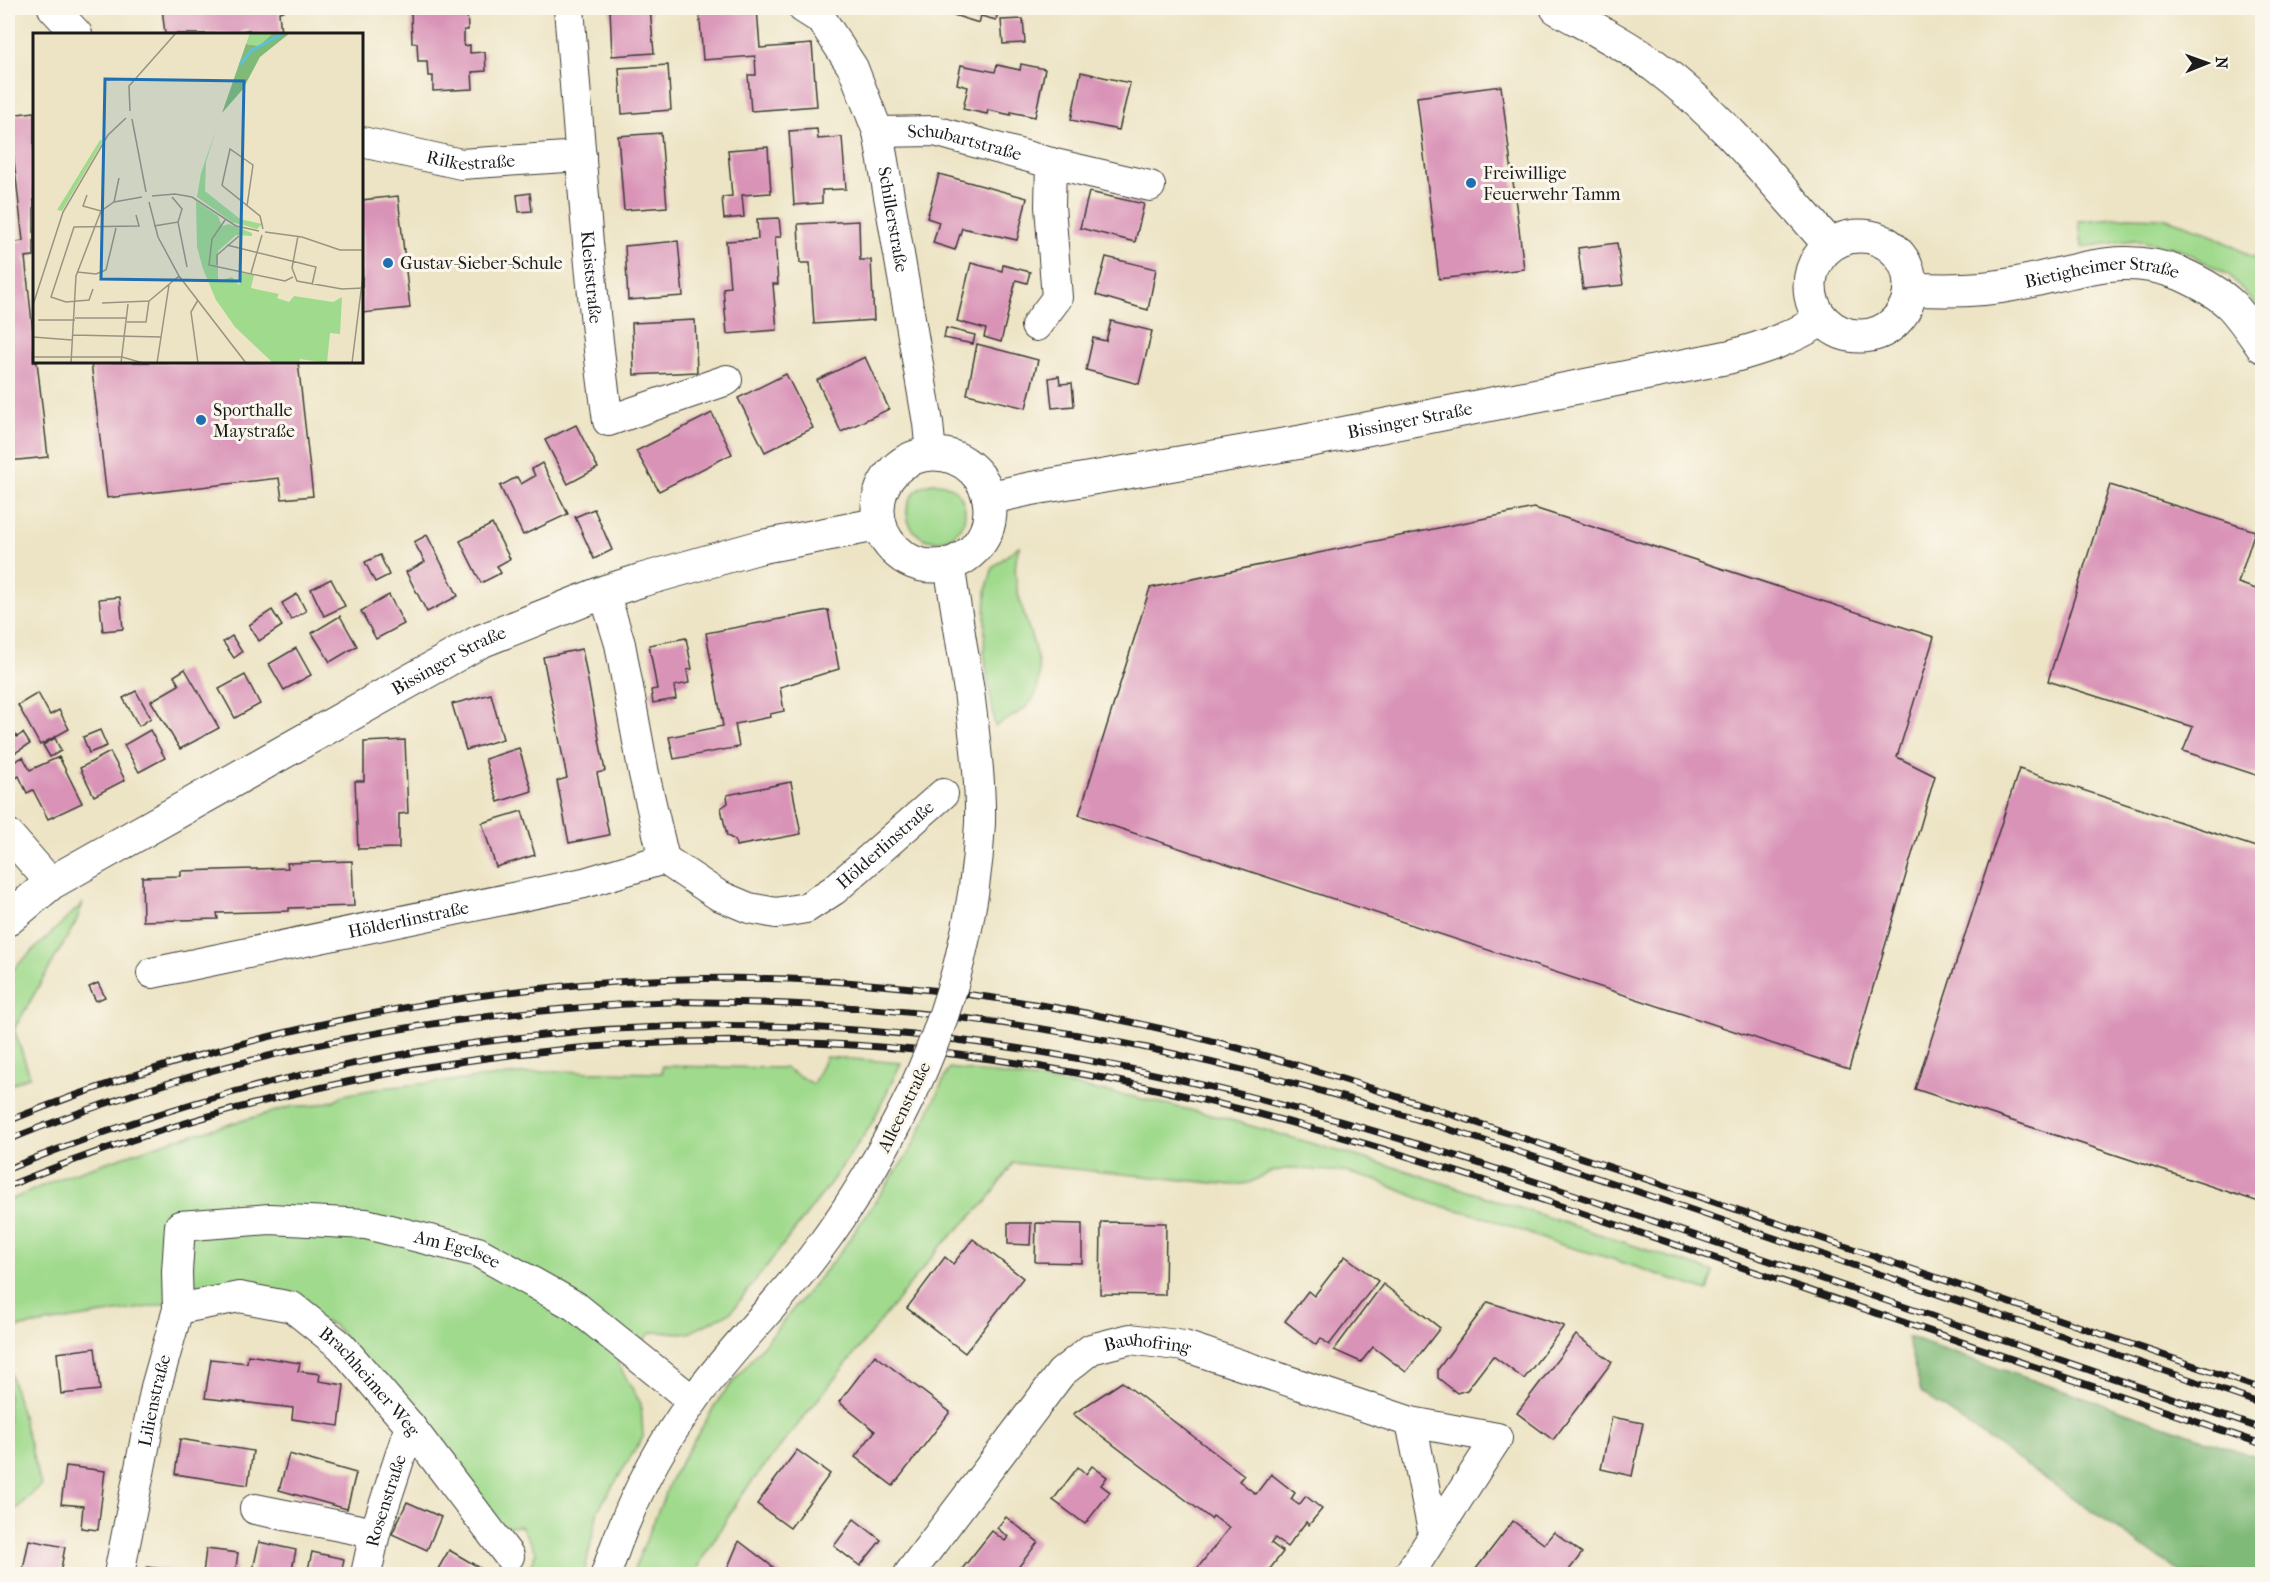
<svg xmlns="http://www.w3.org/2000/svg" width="2270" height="1582" font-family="'IM FELL French Canon',serif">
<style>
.green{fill:#a0da8d;stroke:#5e7b54;stroke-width:1.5}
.forest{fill:#80ba78;stroke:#4e6b4a;stroke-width:1.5}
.building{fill:#d993b7}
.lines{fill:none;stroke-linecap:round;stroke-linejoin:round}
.street-casing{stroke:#3b3a35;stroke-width:32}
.secondary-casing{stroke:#3b3a35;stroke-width:35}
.street{stroke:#fff;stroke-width:30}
.secondary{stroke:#fff;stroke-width:33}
.rail-casing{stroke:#1c1c1c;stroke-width:7}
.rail{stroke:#fbf7ec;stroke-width:4.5;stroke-dasharray:14;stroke-linecap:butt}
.street-bridge-casing{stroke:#3b3a35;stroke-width:32;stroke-linecap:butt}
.street-bridge{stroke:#fff;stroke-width:30}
.poi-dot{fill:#1f6fb2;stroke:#fbf7ec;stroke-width:2}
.labels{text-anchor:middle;stroke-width:6;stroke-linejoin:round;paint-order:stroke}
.street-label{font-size:18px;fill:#1c1c1c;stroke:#fbf7ec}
.poi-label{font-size:18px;fill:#1c1c1c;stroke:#fbf7ec;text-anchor:start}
.inset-river{fill:none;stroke:#5bc1d9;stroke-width:3}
.inset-road{fill:none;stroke:#999481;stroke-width:1.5}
.view{fill:#1f6fb2;fill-opacity:0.15;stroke:#1f6fb2;stroke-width:3}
.inset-edge{fill:none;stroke:#1c1c1c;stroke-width:3}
</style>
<rect width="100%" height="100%" fill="#fbf7ec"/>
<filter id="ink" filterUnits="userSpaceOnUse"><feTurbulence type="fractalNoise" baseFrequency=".0167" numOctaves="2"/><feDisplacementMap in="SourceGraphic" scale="12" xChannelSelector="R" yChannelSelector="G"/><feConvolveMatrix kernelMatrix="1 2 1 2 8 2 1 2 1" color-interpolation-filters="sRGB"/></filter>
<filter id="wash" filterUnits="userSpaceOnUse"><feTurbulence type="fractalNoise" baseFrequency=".008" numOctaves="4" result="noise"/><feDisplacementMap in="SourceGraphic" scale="24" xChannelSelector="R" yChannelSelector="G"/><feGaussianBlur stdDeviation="1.35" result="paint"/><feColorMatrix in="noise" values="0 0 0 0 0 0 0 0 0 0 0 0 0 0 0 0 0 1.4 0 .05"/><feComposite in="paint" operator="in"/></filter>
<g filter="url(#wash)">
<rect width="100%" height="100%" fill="#ede4c5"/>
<!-- green -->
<g class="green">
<path d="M2128,217L2166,218L2205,231L2256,259L2262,270V311L2229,275L2180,249L2135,240L2082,247L2079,221Z"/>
<circle cx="936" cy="512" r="29"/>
<path d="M1020,545C999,596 1057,657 1033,699C1026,711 1007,719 995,726L984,652L986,591L993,567Z"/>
<path d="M83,903L76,922L14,1029L30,1076L8,1086V974Z"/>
<path d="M826,1057L901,1063L871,1125L824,1192L731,1312L689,1333L652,1332L618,1364L641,1404L643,1437L598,1510L584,1574H527L536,1552L521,1526L498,1528L334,1325L217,1289L155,1306L8,1329V1201L65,1176L173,1140L294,1106H311L333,1101L343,1095L382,1088L549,1071L662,1073V1066L785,1068L813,1084Z"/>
<path d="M949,1068L1047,1081L1134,1097L1220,1117L1404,1170L1714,1272L1708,1291L1609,1258L1551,1242L1485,1217L1433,1204L1375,1180L1345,1172L1290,1168L1270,1172L1249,1183L1233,1185L1013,1163L988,1200L940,1247L743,1493L701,1561L696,1574H632L673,1475L719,1399L842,1250L912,1148Z"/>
<path d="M8,1365L41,1485L8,1517Z"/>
</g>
<!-- forest -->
<path class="forest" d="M1907,1337L2262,1459V1574H2182L1921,1392Z"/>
<g id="blocks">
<!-- building -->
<g class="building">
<path d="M8,8H14L13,28L8,27Z"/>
<path d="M162,8H284V11L279,12L281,34H249V30L242,31V34H165Z"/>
<path d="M414,8H463L464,12L467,11L468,30H464V46L470,45V53L485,52L486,71L472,72L473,89L433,91V76H428L427,61H418L417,43H412L411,12H414Z"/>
<path d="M610,8H650L654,53L612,56Z"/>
<path d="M699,8H757L760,48L812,44L817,106L751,111L748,75H756L755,56L703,60Z"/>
<path d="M942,8H999L996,20L981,16L979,23L941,11Z"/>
<path d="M1023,19L1025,43L1003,44L1001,20Z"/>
<path d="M1021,64L1045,69L1035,117L1011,112V115L988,110L987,114L963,109L968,87L957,84L961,65L995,72L997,65L1020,70Z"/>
<path d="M668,65L671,110L622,114L619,68Z"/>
<path d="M1081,72L1130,83L1119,130L1071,120Z"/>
<path d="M1501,86L1524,269L1439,279L1417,97Z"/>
<path d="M34,112V256L25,257L34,341V362H37L48,457L8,461V243L23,241L9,115Z"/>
<path d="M817,129L818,139L842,137L846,189L822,190V203L794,205L789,131Z"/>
<path d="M661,133L667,207L624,210L618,136Z"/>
<path d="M768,147L771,193L742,195L744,217L724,219L722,197L732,196L728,150Z"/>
<path d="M939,174L1027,198L1017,240L962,228L955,250L933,243L939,222L927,218Z"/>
<path d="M1089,192L1144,204L1135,242L1080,228Z"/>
<path d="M530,193L532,211L519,212L517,195Z"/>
<path d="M398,196L410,308L362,313V200Z"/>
<path d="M779,218L781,237H775L778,284H773L777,330L727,334L723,288L730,287L726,241L758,239L757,219Z"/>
<path d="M859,221L860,260H871L874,320L814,324L810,263H800L798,224Z"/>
<path d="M678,241L683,296L628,300L625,246Z"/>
<path d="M1617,243L1623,285L1583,289L1578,248Z"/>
<path d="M1106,257L1156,269L1148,310L1096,295Z"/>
<path d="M971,263L1002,271L1003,265L1030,272L1027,283L1016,280L1001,342L984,337L986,329L957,321Z"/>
<path d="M695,320L697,372L634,375L632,323Z"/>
<path d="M1111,321L1152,331L1139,384L1086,370L1093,338L1106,341Z"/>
<path d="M946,328L975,335L973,344L944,338Z"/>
<path d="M977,344L1038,360L1026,408L967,394Z"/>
<path d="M865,357L889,409L841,432L817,380Z"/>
<path d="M91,362H298L313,496L282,499L279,478L107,498Z"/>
<path d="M786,374L813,428L765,452L738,398Z"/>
<path d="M1059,376L1060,384L1072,383L1074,406L1052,408L1049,378Z"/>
<path d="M712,413L732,454L659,491L636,451Z"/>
<path d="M576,425L598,468L568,484L545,440Z"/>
<path d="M542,463L568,514L523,535L500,486L517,477L521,484L535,476L532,469Z"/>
<path d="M2110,485L2255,531L2238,583L2262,591V777L2183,751L2193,727L2048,681Z"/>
<path d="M1534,508L1934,637L1897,757L1935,776L1849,1069L1079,815L1150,588Z"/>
<path d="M594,509L612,550L594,559L575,517Z"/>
<path d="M492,524L510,559L497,566L501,573L481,583L460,541Z"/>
<path d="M427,535L458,596L427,612L406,572L425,562L414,542Z"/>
<path d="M380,555L389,575L375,582L365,562Z"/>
<path d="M8,569L12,591L8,592Z"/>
<path d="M331,579L345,606L324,616L311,589Z"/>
<path d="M297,594L306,611L291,620L282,603Z"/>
<path d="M389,595L404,624L376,639L361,611Z"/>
<path d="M120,597L123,629L103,631L99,599Z"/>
<path d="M272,610L282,626L259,641L249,625Z"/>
<path d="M828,610L839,669L780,687L784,711L770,714L771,717L735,724L739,747L674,759L669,737L723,726L706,633Z"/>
<path d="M340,616L357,646L330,662L312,633Z"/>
<path d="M232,636L242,652L234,658L223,642Z"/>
<path d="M686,638L692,669L687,670L689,683L674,686L676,699L653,703L651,690L657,689L649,645Z"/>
<path d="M296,648L311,675L284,690L269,664Z"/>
<path d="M582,649L605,771L597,773L609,835L569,843L557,781L567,778L543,657Z"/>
<path d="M185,669L219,728L180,749L151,701L179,685L174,676Z"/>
<path d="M245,675L260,704L235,718L219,689Z"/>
<path d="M136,691L151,718L139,726L123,698Z"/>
<path d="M38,693L50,715L59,710L69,729L40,745L18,705Z"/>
<path d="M491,694L503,739L466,750L452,704Z"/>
<path d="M8,715L11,721L8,722L17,737L23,733L30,744L8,757Z"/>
<path d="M100,730L107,746L89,753L83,737Z"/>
<path d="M150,730L165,758L139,772L124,745Z"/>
<path d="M55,738L61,751L50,757L43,745Z"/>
<path d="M405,740L408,813L399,814V848L358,849L355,781H364V742Z"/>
<path d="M519,748L532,791L498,802L485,759Z"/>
<path d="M110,752L125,780L94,796L80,768Z"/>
<path d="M23,757L30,770L59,757L82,803L48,819L33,790L27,793L19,776L9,782L8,779V765Z"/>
<path d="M2019,769L2262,849V1203L1915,1089Z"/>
<path d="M791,782L801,834L736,846L735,840L727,836L721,808L728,803L727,795Z"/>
<path d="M522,811L535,855L496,867L482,823Z"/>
<path d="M352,861L354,906L289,908V911L217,913L218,919L143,921L142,877L181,876V871L288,868L287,863Z"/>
<path d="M98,983L105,997L96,1001L89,987Z"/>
<path d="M1101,1222L1166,1223L1165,1295L1100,1294Z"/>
<path d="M1008,1223H1031L1030,1245L1008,1244Z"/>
<path d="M1036,1223L1082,1224V1263L1035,1262Z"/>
<path d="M973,1239L1023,1278L965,1353L907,1308L945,1257L953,1264Z"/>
<path d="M1345,1256L1378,1281L1329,1345L1321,1338L1316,1345L1285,1321L1308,1291L1314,1296Z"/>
<path d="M1383,1284L1440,1328L1406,1372L1373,1347L1361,1362L1334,1350Z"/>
<path d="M1488,1302L1564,1326L1524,1379L1493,1356L1467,1390L1457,1393L1438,1378V1369Z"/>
<path d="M1576,1335L1612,1362L1553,1440L1517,1413Z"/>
<path d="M95,1348L100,1390L61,1394L57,1353Z"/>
<path d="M248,1355L300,1363L298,1371L320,1374L319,1381L344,1385L339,1426L292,1419L293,1408L205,1398L211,1359L247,1363Z"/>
<path d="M875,1355L950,1412L893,1486L855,1457L875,1431L839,1402Z"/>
<path d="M1122,1382L1244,1475L1239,1481L1256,1494L1271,1474L1295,1493L1291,1499L1299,1505L1306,1496L1322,1509L1309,1525L1306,1522L1287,1547L1275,1538L1271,1543L1283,1552L1266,1574H1193L1229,1528L1213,1516L1211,1519L1073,1414Z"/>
<path d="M1612,1417L1643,1423L1632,1476L1601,1469Z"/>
<path d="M180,1439L253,1451L248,1485L175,1474Z"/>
<path d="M797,1450L830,1474L790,1528L757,1504Z"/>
<path d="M289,1454L356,1473L347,1509L279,1490Z"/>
<path d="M66,1466L105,1471L98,1530L81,1528L83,1506L61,1504Z"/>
<path d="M1092,1466L1107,1477L1101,1485L1110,1492L1085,1524L1053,1500L1078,1467L1086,1474Z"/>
<path d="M407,1502L441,1517L427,1550L392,1534Z"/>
<path d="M1006,1517L1038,1542L1013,1574H958L992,1531L1005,1541L1008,1537L997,1528Z"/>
<path d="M854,1519L881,1540L860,1566L834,1546Z"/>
<path d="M1513,1521L1544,1544L1554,1532L1582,1553L1566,1574H1472Z"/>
<path d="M29,1540L65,1547L60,1574H22Z"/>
<path d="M739,1541L782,1574H725Z"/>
<path d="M259,1542L296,1550L291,1574H252Z"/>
<path d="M206,1549L238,1553L235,1574H203Z"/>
<path d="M449,1550L482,1569L479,1574H435Z"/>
<path d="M312,1552L344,1559L341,1574H307Z"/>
<path d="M147,1567L183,1572V1574H146Z"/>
</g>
</g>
</g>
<g filter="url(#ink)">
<use href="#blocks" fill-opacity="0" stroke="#3b3a35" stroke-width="1.5"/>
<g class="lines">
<defs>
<g id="street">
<path d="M53,8L77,34"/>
<path id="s1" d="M569,8C580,146 589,284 608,421L727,380"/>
<path id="s2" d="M803,8L822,20L853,68L878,132L928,423L931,454"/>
<path id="s3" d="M878,132L935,131L1051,163L1150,186"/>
<path id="s4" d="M362,142L461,164L581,156"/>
<path d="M1036,326L1057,298L1050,206L1051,163"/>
<path d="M949,564L969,691"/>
<path d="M8,834L51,883"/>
<path id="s5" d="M664,859L718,895L749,908L776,913L806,908L834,890L943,794"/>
<path id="s6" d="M152,973L584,883L664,859L644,774L620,644L604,592"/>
<path id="s7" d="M178,1309L239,1297L292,1307L341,1346L410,1426L509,1556"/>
<path d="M1411,1422L1434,1536"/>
<path d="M255,1509L375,1533"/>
<path id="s8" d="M119,1574L156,1387L178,1309L177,1272L180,1226L270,1219L366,1224L478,1252L575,1306L693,1401"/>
<path id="s9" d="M366,1574L375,1533L410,1426"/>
<path d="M606,1574C626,1512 654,1454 693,1401C730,1349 777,1305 815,1254C855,1201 884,1150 913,1091"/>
<path id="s10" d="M909,1574L1061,1373L1091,1349L1130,1339L1184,1346L1411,1422L1497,1438L1409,1574"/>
</g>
<g id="secondary">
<path d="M1557,8C1589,26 1624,43 1655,66C1722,116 1775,183 1830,245"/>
<circle cx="1860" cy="286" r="50"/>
<path id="s11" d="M1910,289C1945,291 1981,291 2015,284C2076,273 2120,250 2181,274C2199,282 2218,292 2232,306C2243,318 2253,333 2262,346"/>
<circle cx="934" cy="510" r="56"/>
<path id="s12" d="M989,498L1029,489L1301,442L1729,357C1763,348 1792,338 1821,320"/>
<path id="s13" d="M8,919L51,883L479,642L604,592L642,580L760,547L880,524"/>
</g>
</defs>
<!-- street casing -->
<use href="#street" class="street-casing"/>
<!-- secondary casing -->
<use href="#secondary" class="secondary-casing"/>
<!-- street -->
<use href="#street" class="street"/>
<!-- secondary -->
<use href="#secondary" class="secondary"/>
<defs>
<g id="rail">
<path d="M8,1121C283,1011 596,957 892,986C1009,997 1125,1017 1238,1048C1351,1080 1462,1118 1574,1155C1804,1231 2033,1311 2262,1389"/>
<path d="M8,1140C185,1068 374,1024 564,1009C611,1005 658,1001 705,1002C853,1003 1002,1018 1147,1048C1346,1090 1538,1158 1730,1223C1907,1284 2085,1344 2262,1404"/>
<path d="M8,1169C311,1044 647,998 973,1042C1218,1074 1453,1153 1685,1232C1878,1298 2070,1363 2262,1429"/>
<path d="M8,1186C337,1051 703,1007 1054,1069C1270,1106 1479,1178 1685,1248C1878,1314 2070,1379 2262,1444"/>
</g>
</defs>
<!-- rail casing -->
<use href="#rail" class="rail-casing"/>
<!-- rail -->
<use href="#rail" class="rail"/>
<defs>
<path id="street-bridge" d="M913,1091C952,1008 976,915 980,823C981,779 974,734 969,691"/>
</defs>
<!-- street-bridge casing -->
<use href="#street-bridge" class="street-bridge-casing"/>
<!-- street-bridge -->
<use href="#street-bridge" class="street-bridge"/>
</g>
</g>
<!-- markers -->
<g class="poi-dot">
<circle cx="1471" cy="183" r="6"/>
<circle cx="388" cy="263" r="6"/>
<circle cx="201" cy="420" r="6"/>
</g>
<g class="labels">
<!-- street labels -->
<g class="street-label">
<text dy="6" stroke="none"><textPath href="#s3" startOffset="88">Schubartstraße</textPath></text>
<text dy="6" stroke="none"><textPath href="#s4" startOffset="111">Rilkestraße</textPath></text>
<text dy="6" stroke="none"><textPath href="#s2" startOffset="237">Schillerstraße</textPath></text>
<text dy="6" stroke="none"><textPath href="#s1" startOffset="270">Kleiststraße</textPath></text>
<text dy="6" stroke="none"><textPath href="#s11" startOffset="194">Bietigheimer Straße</textPath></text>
<text dy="6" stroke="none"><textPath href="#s12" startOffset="428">Bissinger Straße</textPath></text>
<text dy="6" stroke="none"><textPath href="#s13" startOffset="512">Bissinger Straße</textPath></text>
<text dy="6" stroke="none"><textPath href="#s5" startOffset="258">Hölderlinstraße</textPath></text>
<text dy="6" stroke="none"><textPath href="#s6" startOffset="262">Hölderlinstraße</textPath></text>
<text transform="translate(904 1107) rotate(-64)" y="6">Alleenstraße</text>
<text dy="6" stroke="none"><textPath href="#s8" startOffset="636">Am Egelsee</textPath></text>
<text dy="6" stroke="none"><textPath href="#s10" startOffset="348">Bauhofring</textPath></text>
<text dy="6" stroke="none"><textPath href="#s7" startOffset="224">Brachheimer Weg</textPath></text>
<text dy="6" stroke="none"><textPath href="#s8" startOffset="177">Lilienstraße</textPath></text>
<text dy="6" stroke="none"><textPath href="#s9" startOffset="76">Rosenstraße</textPath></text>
</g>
<!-- poi labels -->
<g class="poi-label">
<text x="1483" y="179">Freiwillige<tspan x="1483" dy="21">Feuerwehr Tamm</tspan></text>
<text x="400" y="269">Gustav-Sieber-Schule</text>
<text x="213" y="416">Sporthalle<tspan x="213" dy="21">Maystraße</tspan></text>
</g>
</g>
<!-- overview -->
<g transform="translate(33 33)">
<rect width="330" height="330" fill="#ede4c5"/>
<path d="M217,0H240L226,13L213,11ZM183,97L173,129L172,158L207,186L229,191L224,196L199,189L164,164L168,140ZM67,107L70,108L29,178L24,177ZM163,168L185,183L189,193L196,191L219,200V203L203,202L185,218V248L199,244L206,252L209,240L221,242L218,255L246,261L244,265L256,269L261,263L300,269L309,264L307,301L297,300L294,330L267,326L274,298L266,330H240L202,294L183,267L170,236L164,214Z" fill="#a0da8d"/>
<path d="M240,0H257L227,24L210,56L189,80L213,11L226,13Z" fill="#80ba78"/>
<path class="inset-river" d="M207,32L218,18L251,0"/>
<path class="inset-road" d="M97,78L96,53L143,0M99,86L113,159M54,162L50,173L68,178M119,163L142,161L159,164L203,193L226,198M139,164L149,176L145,189M81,169L86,145M116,169L125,204L146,243L213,330M214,173L220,132L197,116L189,152L191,154L227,183L230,196M192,187L179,206L176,232L252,248L260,244M121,193L145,189L154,234M232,199L269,204L307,217H330M265,203L259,235L264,248L309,256L330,255M194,212L283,234L279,252M184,232V222L206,203M44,239L63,241L73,237L83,195M218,240L229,202M60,256L56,267L33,269L18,264L41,194L106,193L103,182M165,267L158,279L165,330M69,270L116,268L146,243M0,272L30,179L75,102L93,85M42,285H94M5,287H42M94,289H113L116,268M40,302L128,304M0,304L39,307M0,324H89L110,330M38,330L43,243L68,178L81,169L109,164M88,330L95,271M124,330L136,252M319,330L330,242"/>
<path class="view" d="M72,46L211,48L207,248L68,246Z"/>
<rect width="330" height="330" class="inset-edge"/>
</g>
<!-- margin -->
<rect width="2270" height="1582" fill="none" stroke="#fbf7ec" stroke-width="30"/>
<!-- north arrow -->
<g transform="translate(2207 63) rotate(89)" stroke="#fbf7ec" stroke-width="4.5" paint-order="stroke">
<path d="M0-4.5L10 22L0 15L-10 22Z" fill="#1c1c1c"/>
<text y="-9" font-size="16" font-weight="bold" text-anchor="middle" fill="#1c1c1c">N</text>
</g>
</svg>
